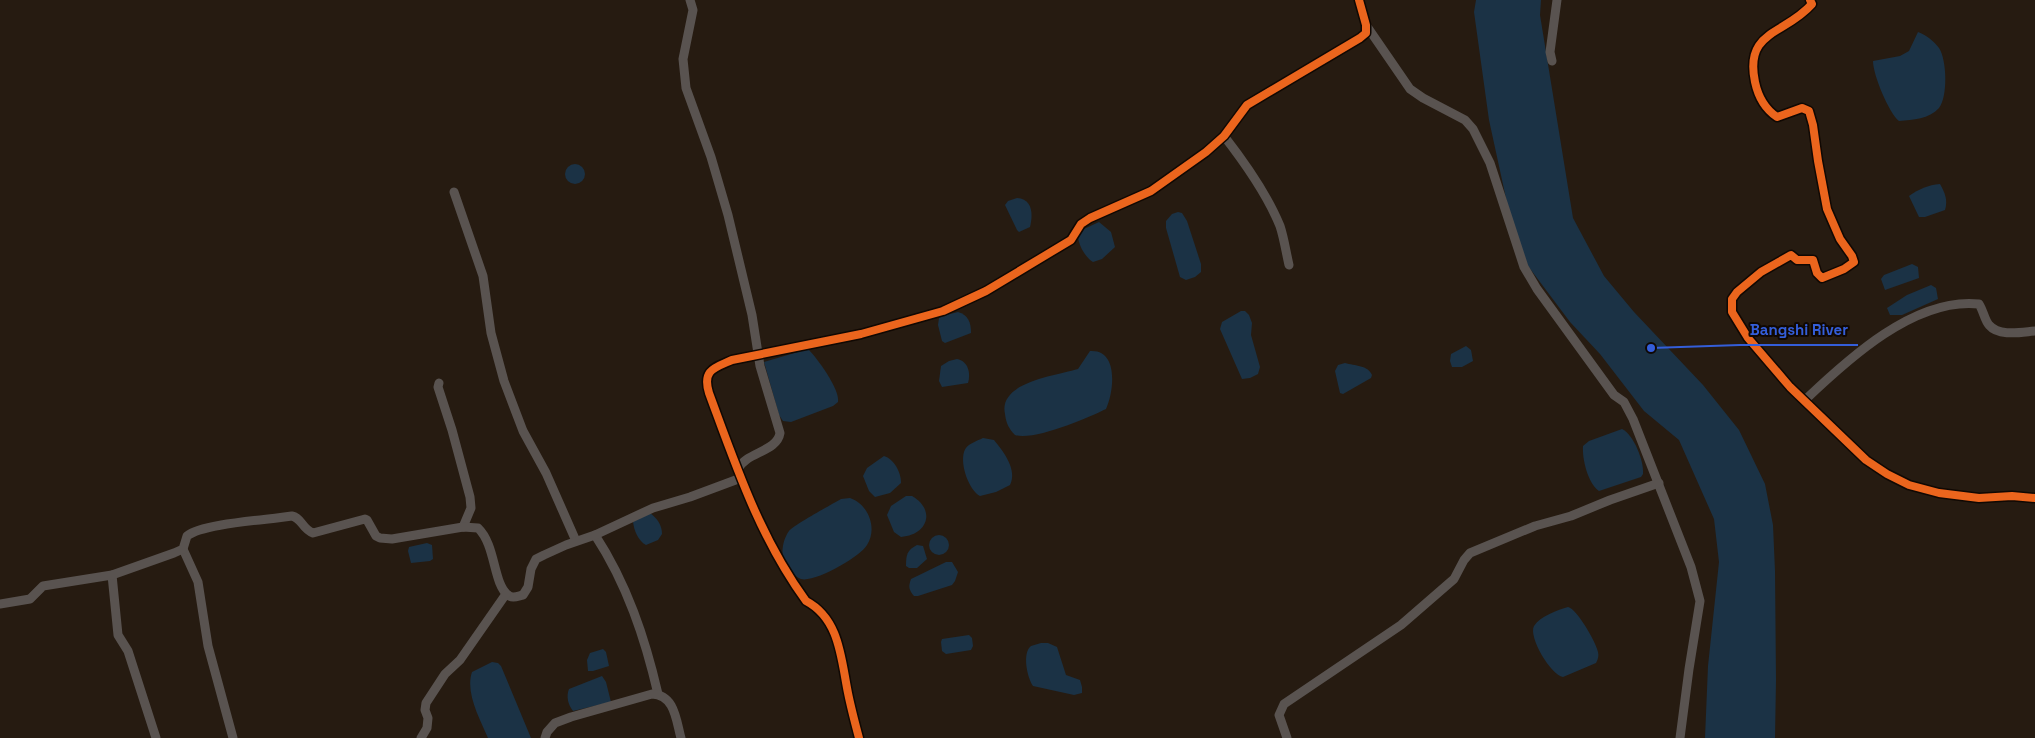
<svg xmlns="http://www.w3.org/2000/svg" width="2035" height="738" font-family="'Space Grotesk',sans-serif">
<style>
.water{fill:#1b3245}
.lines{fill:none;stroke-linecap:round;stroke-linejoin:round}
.street{stroke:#595350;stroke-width:9}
.cycleway-casing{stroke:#100803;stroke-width:11}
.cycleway{stroke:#eb651d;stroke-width:8}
.leader{fill:none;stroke:#345ed9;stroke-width:2}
.callout-dot{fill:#345ed9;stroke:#100803;stroke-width:2}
.callout-label{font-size:15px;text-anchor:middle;font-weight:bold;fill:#345ed9;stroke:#100803;stroke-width:4;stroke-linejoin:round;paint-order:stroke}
</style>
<rect width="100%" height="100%" fill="#261b11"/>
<!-- water -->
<g class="water">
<path d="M1476,0H1541L1540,15L1573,218L1604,276L1634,312L1703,385L1739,430L1765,484L1773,525L1775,571L1776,680L1775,738H1705L1708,666L1719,562L1714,519L1679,440L1644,411L1600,354L1570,322L1528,266L1509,212L1489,120L1474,12Z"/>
<path d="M1918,32C1926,35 1934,41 1939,48C1947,60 1948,97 1939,108C1929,119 1913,120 1899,121C1889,113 1873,75 1873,61L1900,56L1909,51Z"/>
<circle cx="575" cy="174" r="10"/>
<path d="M1940,184C1945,193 1948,200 1945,210L1925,217H1919L1909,196C1919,189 1928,185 1940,184Z"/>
<path d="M1017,198C1033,199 1033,215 1030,227L1019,232L1017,230L1005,205L1008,201Z"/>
<path d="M1178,212L1182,213L1187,221L1201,264V272L1195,277L1186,280L1180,277L1166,228V221L1172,214Z"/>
<path d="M1099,222L1111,232L1115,247L1102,259L1093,262C1085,257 1079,246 1078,237L1084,229Z"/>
<path d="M1912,264L1918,267L1919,278L1885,290L1881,279L1884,275Z"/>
<path d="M1931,285L1936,288L1938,299L1902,315H1890L1887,308L1907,295Z"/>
<path d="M1241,311H1245L1249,315L1252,323L1251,335L1260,367L1258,374L1250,378L1242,379L1220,329L1222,322Z"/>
<path d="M958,312C968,315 971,322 971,333L945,343L942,341L938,325L939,318L942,316Z"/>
<path d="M1466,346L1471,350L1473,361L1462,367H1452L1450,361L1451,354Z"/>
<path d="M808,349C817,358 840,389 838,402L833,406L791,422L783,421L779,415L764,362Z"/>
<path d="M1090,351C1119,349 1114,392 1106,409C1088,418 1034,441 1015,435C1009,429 1006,423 1005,414C998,382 1055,376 1078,369Z"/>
<path d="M957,359C968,361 971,373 968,383L942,387L939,381L941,366L949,361Z"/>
<path d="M1345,363C1355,366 1368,365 1372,375L1371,378L1343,394L1340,393L1335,371L1338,365Z"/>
<path d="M1622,429C1634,435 1644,461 1643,474L1641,477L1599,491C1588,484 1582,459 1583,446L1589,441Z"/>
<path d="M983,438L994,440C1003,451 1018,470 1010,485L996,492L980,496C969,490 960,465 964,452C966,444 977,441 983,438Z"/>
<path d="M884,456C894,459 901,472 901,483L890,493L875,497L869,491L863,476L867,468Z"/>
<path d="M906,496H912C936,510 928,535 901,537L894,532L887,515L891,506Z"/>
<path d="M850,498C868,504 878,528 867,545C861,556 815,583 801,579C795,577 789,569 785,563C780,554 783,539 789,531C795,524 831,505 841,499Z"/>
<path d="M650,513C657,518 662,525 662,534L658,540L646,545C638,541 634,530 633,522Z"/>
<circle cx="939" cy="545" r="10"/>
<path d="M427,543L432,545L433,559L430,561L411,563L408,551L409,547Z"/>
<path d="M917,545L923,546L927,559L917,568H909L906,566C906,555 907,550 917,545Z"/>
<path d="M946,562H952L958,572L955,581L952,585L918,596H914C909,590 908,587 911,579Z"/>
<path d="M1568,607C1577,609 1596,642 1598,652C1599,656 1598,659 1596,663L1563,677C1551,675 1528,637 1534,626C1540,616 1558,610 1568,607Z"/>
<path d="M969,635L972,638L973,646L971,650L946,654L942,651L941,642L942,639Z"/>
<path d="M1041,643H1048L1057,647L1066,675L1080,680L1082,687V693L1074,695L1033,686C1027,677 1022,653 1031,646Z"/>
<path d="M603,649L606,652L609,666L593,671H588L587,660L590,653Z"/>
<path d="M492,662L498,663L501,666L531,738H488C480,719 465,693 472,672Z"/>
<path d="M602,676L606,682L611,702L573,711C568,705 566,696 569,689Z"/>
</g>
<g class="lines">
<!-- street -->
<g class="street">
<path d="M690,0L693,10L683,59L686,88L711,157L728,215L752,315L760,366L780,433C777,452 746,452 738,469"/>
<path d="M1810,0L1812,4C1785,35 1744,30 1755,82C1758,96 1765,109 1777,117L1802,108L1809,111L1813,125L1818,161L1827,209L1840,239L1852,256L1854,262L1844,269L1822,278L1817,273L1813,260H1797L1791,255L1761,272L1737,292L1732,299V312L1748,338L1790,387L1866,460L1887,474L1909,485L1939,493L1979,498L2012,496L2035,498"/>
<path d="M1366,25L1410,89L1423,98L1465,120L1473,129L1490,163L1524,267L1537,289L1614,395L1624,402L1633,419L1691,567L1700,601L1689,669L1680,738"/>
<path d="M1552,61L1550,52L1557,0"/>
<path d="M1224,136C1245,163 1267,194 1280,226C1284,238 1286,252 1289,265"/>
<path d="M454,192L483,276L491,333L504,381L523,431L546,473L576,541"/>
<path d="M439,383L438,387L452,430L470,497L471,508L463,527"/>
<path d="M1805,400C1848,359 1915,297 1979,304C1983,310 1985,321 1989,325C1999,337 2022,332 2035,331"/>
<path d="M595,535C627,584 645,638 658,694"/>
<path d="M183,549L198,582L208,646L233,738"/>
<path d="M112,575L118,635L128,651L156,738"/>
<path d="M0,604L30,599L43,586L112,575L174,553L183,549L187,536C203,523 269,520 292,516C302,518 302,529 313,533L365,519L367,520L376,536L380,538L392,539L463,527L478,528C496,545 493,584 508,595C512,599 518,596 523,595L528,587L531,569L536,559L544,555L566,545L595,535L653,508L690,497L741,478"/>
<path d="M421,738L427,728L428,718L425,710L426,703L445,674L460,660L506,594"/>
<path d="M545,738L547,732L555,723L571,717L652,694C675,695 676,720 681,738"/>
<path d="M859,738C855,723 851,708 848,693C841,659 840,619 806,601C760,538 736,466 709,393C702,370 714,368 732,360L861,334L943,311L986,291L1071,240L1081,224L1090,218L1151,191L1206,152L1224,136L1247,105L1360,38L1366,33V25L1359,0"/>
<path d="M1287,738L1279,715L1284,704L1401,625L1454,579L1464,560L1470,553L1535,526L1571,516L1610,500L1659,483"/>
</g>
<defs>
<g id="cycleway">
<path d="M1810,0L1812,4C1785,35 1744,30 1755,82C1758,96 1765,109 1777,117L1802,108L1809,111L1813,125L1818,161L1827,209L1840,239L1852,256L1854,262L1844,269L1822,278L1817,273L1813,260H1797L1791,255L1761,272L1737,292L1732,299V312L1748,338L1790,387L1866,460L1887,474L1909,485L1939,493L1979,498L2012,496L2035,498"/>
<path d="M859,738C855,723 851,708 848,693C841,659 840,619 806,601C760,538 736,466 709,393C702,370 714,368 732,360L861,334L943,311L986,291L1071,240L1081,224L1090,218L1151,191L1206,152L1224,136L1247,105L1360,38L1366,33V25L1359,0"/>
</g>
</defs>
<!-- cycleway casing -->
<use href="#cycleway" class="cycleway-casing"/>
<!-- cycleway -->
<use href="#cycleway" class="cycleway"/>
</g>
<!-- callouts -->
<path class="leader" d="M1651 348L1740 345H1858"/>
<circle class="callout-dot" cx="1651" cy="348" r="5"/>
<g class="callout-label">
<text x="1799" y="335">Bangshi River</text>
</g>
</svg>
